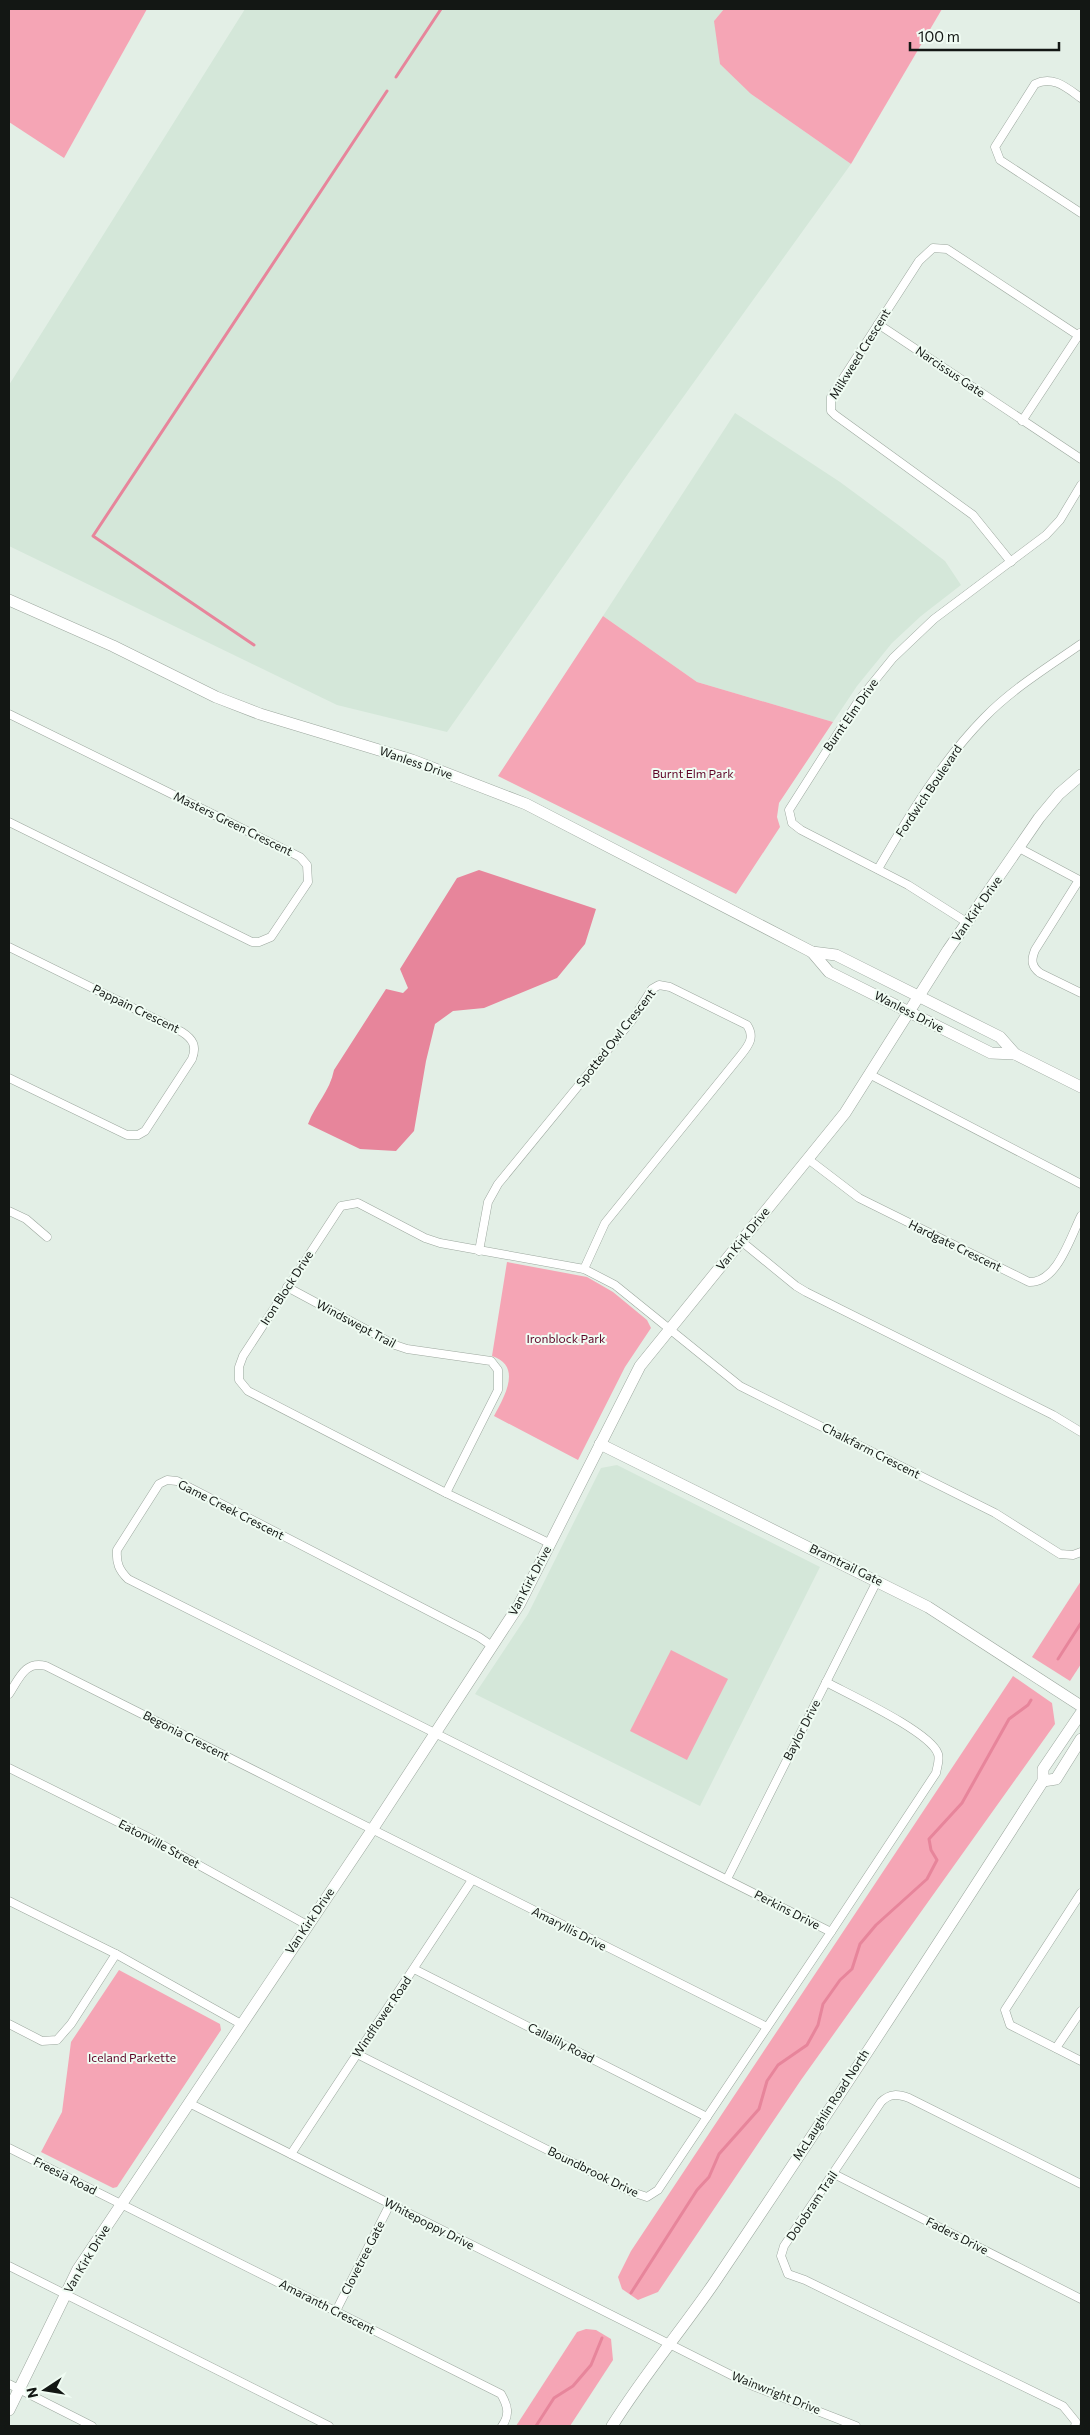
<svg xmlns="http://www.w3.org/2000/svg" width="1090" height="2435" font-family="Commissioner,sans-serif">
<style>
.built{fill:#d4e7d9}
.green{fill:#f5a5b5}
.water{fill:#e7859b}
.lines{fill:none;stroke-linecap:round;stroke-linejoin:round}
.stream{stroke:#e7859b;stroke-width:3}
.street-casing{stroke:#9ca79e;stroke-width:9}
.secondary-casing{stroke:#9ca79e;stroke-width:12}
.street{stroke:#fff;stroke-width:8}
.secondary{stroke:#fff;stroke-width:11}
.labels{text-anchor:middle;stroke-width:4;stroke-linejoin:round;paint-order:stroke}
.street-label{font-size:12px;fill:#131714;stroke:#f0fcf3}
.park-label{font-size:12px;fill:#5d0225;stroke:#f0fcf3}
</style>
<rect width="100%" height="100%" fill="#e3efe6"/>
<!-- built -->
<g class="built">
<path d="M245,9H724L714,21L751,94L851,164L630,471L447,732L337,705L9,546V385Z"/>
<path d="M735,413L840,482L901,527L945,561L961,585L921,616L892,643L857,686L833,722L697,682L603,616Z"/>
<path d="M617,1465L820,1567L700,1806L475,1694L528,1614L601,1468Z"/>
</g>
<!-- green -->
<g class="green">
<path d="M9,9H147L64,158L9,122Z"/>
<path d="M724,9H942L851,164L751,94L720,64L714,21Z"/>
<path d="M603,616L697,682L833,722L779,803L777,817L780,827L736,894L498,776Z"/>
<path d="M507,1262L587,1277L613,1292L647,1320L651,1328L625,1367L578,1460L494,1416C504,1397 523,1366 492,1356Z"/>
<path d="M1081,1581V1664L1070,1681L1032,1657Z"/>
<path d="M671,1650L728,1679L687,1760L630,1731Z"/>
<path d="M1013,1676L1052,1703L1055,1724L801,2080L658,2292L638,2300L622,2289L618,2277L631,2251Z"/>
<path d="M119,1970L220,2024L221,2030L117,2187L113,2188L41,2152L62,2112L71,2042Z"/>
<path d="M586,2329L596,2330L611,2339L613,2360L570,2426H516L577,2332Z"/>
</g>
<!-- water -->
<path class="water" d="M479,870L596,909L585,944L557,978L484,1008L453,1011L435,1024L426,1061L414,1131L396,1151L360,1149L308,1124C315,1105 330,1091 334,1070L386,989L403,993L408,988L400,969L457,878Z"/>
<g class="lines">
<!-- stream -->
<g class="stream">
<path d="M396,77L441,9"/>
<path d="M254,645L93,536L387,91"/>
<path d="M1058,1659L1081,1623"/>
<path d="M631,2293L697,2190L709,2177L719,2154L759,2109L767,2081L778,2065L807,2045L818,2025L823,2004L840,1980L852,1969L860,1944L876,1925L927,1879L937,1860L931,1850L929,1839L962,1803L1009,1719L1028,1705L1031,1700"/>
<path d="M536,2426L554,2398L573,2386L591,2365L602,2338"/>
</g>
<defs>
<g id="street">
<path d="M1081,98C1067,88 1053,75 1035,84L995,147L1000,160L1081,213"/>
<path d="M878,324L1081,459"/>
<path d="M1022,421L1080,333"/>
<path d="M1011,562L973,515L835,415L831,411V397L919,261L933,248L947,249L1079,336"/>
<path d="M9,714L300,857L307,865L308,882L271,937L259,942H252L9,822"/>
<path d="M1019,848L1081,881"/>
<path d="M878,869C908,817 941,762 984,718C1012,689 1048,667 1081,644"/>
<path d="M1079,880L1035,950C1031,960 1031,966 1040,973L1081,993"/>
<path d="M968,923L908,885L801,830L792,823L789,810L859,700L893,658L934,619L1046,535L1060,520L1081,485"/>
<path d="M9,947L182,1032C193,1039 197,1046 192,1059L145,1131L138,1135H127L9,1078"/>
<path d="M869,1074L1081,1184"/>
<path d="M808,1159L859,1198L1029,1282C1057,1283 1070,1238 1081,1216"/>
<path d="M9,1211L26,1219L47,1237"/>
<path d="M741,1241L796,1286L806,1292L1053,1415L1081,1432"/>
<path d="M479,1251L488,1202L498,1184L633,1019L652,989L659,985L670,987L747,1025C755,1037 749,1045 741,1055L605,1223L584,1269"/>
<path d="M287,1287L395,1345L407,1349L491,1361L498,1370V1390L446,1493"/>
<path d="M549,1543L446,1493L248,1391L239,1380V1367L243,1356L341,1206L358,1203L425,1238L440,1243L584,1269L615,1285L740,1386L995,1513L1060,1554L1073,1555L1081,1552"/>
<path d="M492,1646L479,1637L177,1481L167,1480L159,1484L117,1550C116,1563 119,1570 128,1579L831,1932L936,1773C937,1767 940,1760 938,1754C931,1732 848,1694 826,1682"/>
<path d="M9,1694C19,1679 25,1660 46,1666L767,2027"/>
<path d="M9,1768L148,1837L307,1925"/>
<path d="M727,1879L877,1581"/>
<path d="M1081,1893L1005,2010L1010,2025L1081,2061"/>
<path d="M9,1901L116,1954L241,2024"/>
<path d="M414,1969L707,2117"/>
<path d="M9,2024L42,2041L57,2040L71,2024L116,1954"/>
<path d="M1056,2048L1081,2011"/>
<path d="M357,2054L629,2191L647,2197L658,2190L831,1932"/>
<path d="M189,2103L753,2386L856,2426"/>
<path d="M9,2148L501,2394C508,2406 510,2415 502,2426"/>
<path d="M291,2154L472,1880"/>
<path d="M834,2174L1081,2299"/>
<path d="M9,2266L329,2426"/>
<path d="M336,2311L390,2204"/>
<path d="M9,2384L92,2426"/>
<path d="M1075,2426L1076,2422L1063,2406L805,2280L788,2274L781,2256L784,2246L881,2102C890,2093 898,2094 909,2098L1081,2184"/>
</g>
<g id="secondary">
<path d="M9,600L113,646L216,697L260,714L412,760L526,804L812,952L836,955L1000,1037L1015,1054L1081,1087"/>
<path d="M812,952L829,972L991,1053L1015,1054"/>
<path d="M600,1444L928,1607L1081,1706"/>
<path d="M1043,1781L1056,1779L1081,1739"/>
<path d="M9,2410L78,2269L372,1830L519,1605L640,1366L845,1113L948,950L1039,818L1059,794L1081,775"/>
<path d="M612,2426C643,2376 681,2331 714,2283C826,2117 935,1949 1043,1781V1769L1081,1713"/>
</g>
</defs>
<!-- street casing -->
<use href="#street" class="street-casing"/>
<!-- secondary casing -->
<use href="#secondary" class="secondary-casing"/>
<!-- street -->
<use href="#street" class="street"/>
<!-- secondary -->
<use href="#secondary" class="secondary"/>
</g>
<g class="labels">
<!-- street labels -->
<g class="street-label">
<text transform="translate(860 354) rotate(-58)" y="4">Milkweed Crescent</text>
<text transform="translate(950 372) rotate(34)" y="4">Narcissus Gate</text>
<text transform="translate(851 715) rotate(-55)" y="4">Burnt Elm Drive</text>
<text transform="translate(416 763) rotate(19)" y="4">Wanless Drive</text>
<text transform="translate(929 791) rotate(-56)" y="4">Fordwich Boulevard</text>
<text transform="translate(233 824) rotate(26)" y="4">Masters Green Crescent</text>
<text transform="translate(977 909) rotate(-55)" y="4">Van Kirk Drive</text>
<text transform="translate(136 1009) rotate(26)" y="4">Pappain Crescent</text>
<text transform="translate(909 1012) rotate(27)" y="4">Wanless Drive</text>
<text transform="translate(616 1038) rotate(-52)" y="4">Spotted Owl Crescent</text>
<text transform="translate(743 1239) rotate(-51)" y="4">Van Kirk Drive</text>
<text transform="translate(955 1246) rotate(26)" y="4">Hardgate Crescent</text>
<text transform="translate(287 1288) rotate(-57)" y="4">Iron Block Drive</text>
<text transform="translate(356 1324) rotate(28)" y="4">Windswept Trail</text>
<text transform="translate(871 1451) rotate(27)" y="4">Chalkfarm Crescent</text>
<text transform="translate(231 1510) rotate(27)" y="4">Game Creek Crescent</text>
<text transform="translate(846 1565) rotate(26)" y="4">Bramtrail Gate</text>
<text transform="translate(530 1581) rotate(-62)" y="4">Van Kirk Drive</text>
<text transform="translate(802 1730) rotate(-63)" y="4">Baylor Drive</text>
<text transform="translate(186 1736) rotate(27)" y="4">Begonia Crescent</text>
<text transform="translate(159 1844) rotate(28)" y="4">Eatonville Street</text>
<text transform="translate(787 1910) rotate(27)" y="4">Perkins Drive</text>
<text transform="translate(310 1921) rotate(-56)" y="4">Van Kirk Drive</text>
<text transform="translate(569 1929) rotate(27)" y="4">Amaryllis Drive</text>
<text transform="translate(382 2017) rotate(-56)" y="4">Windflower Road</text>
<text transform="translate(561 2043) rotate(27)" y="4">Callalily Road</text>
<text transform="translate(831 2105) rotate(-57)" y="4">McLaughlin Road North</text>
<text transform="translate(593 2172) rotate(26)" y="4">Boundbrook Drive</text>
<text transform="translate(65 2176) rotate(27)" y="4">Freesia Road</text>
<text transform="translate(812 2206) rotate(-56)" y="4">Dolobram Trail</text>
<text transform="translate(429 2224) rotate(27)" y="4">Whitepoppy Drive</text>
<text transform="translate(957 2236) rotate(27)" y="4">Faders Drive</text>
<text transform="translate(363 2258) rotate(-63)" y="4">Clovetree Gate</text>
<text transform="translate(87 2259) rotate(-59)" y="4">Van Kirk Drive</text>
<text transform="translate(327 2307) rotate(27)" y="4">Amaranth Crescent</text>
<text transform="translate(776 2393) rotate(22)" y="4">Wainwright Drive</text>
</g>
<!-- park labels -->
<g class="park-label">
<text x="693" y="778">Burnt Elm Park</text>
<text x="566" y="1343">Ironblock Park</text>
<text x="132" y="2062">Iceland Parkette</text>
</g>
</g>
<!-- border -->
<rect width="1090" height="2435" fill="none" stroke="#131714" stroke-width="20"/>
<!-- north arrow -->
<g transform="translate(45 2390) rotate(258)" stroke="#f0fcf3" stroke-width="4" paint-order="stroke">
<path d="M0-4L9 19L0 12L-9 19Z" fill="#131714"/>
<text y="-8" font-size="14" font-weight="bold" text-anchor="middle" fill="#131714">N</text>
</g>
<!-- scale -->
<path d="M910 42v8h149v-8" fill="none" stroke="#131714" stroke-width="2.5"/>
<text x="918" y="42" font-size="15" fill="#131714" stroke="#f0fcf3" stroke-width="4" paint-order="stroke">100 m</text>
</svg>
